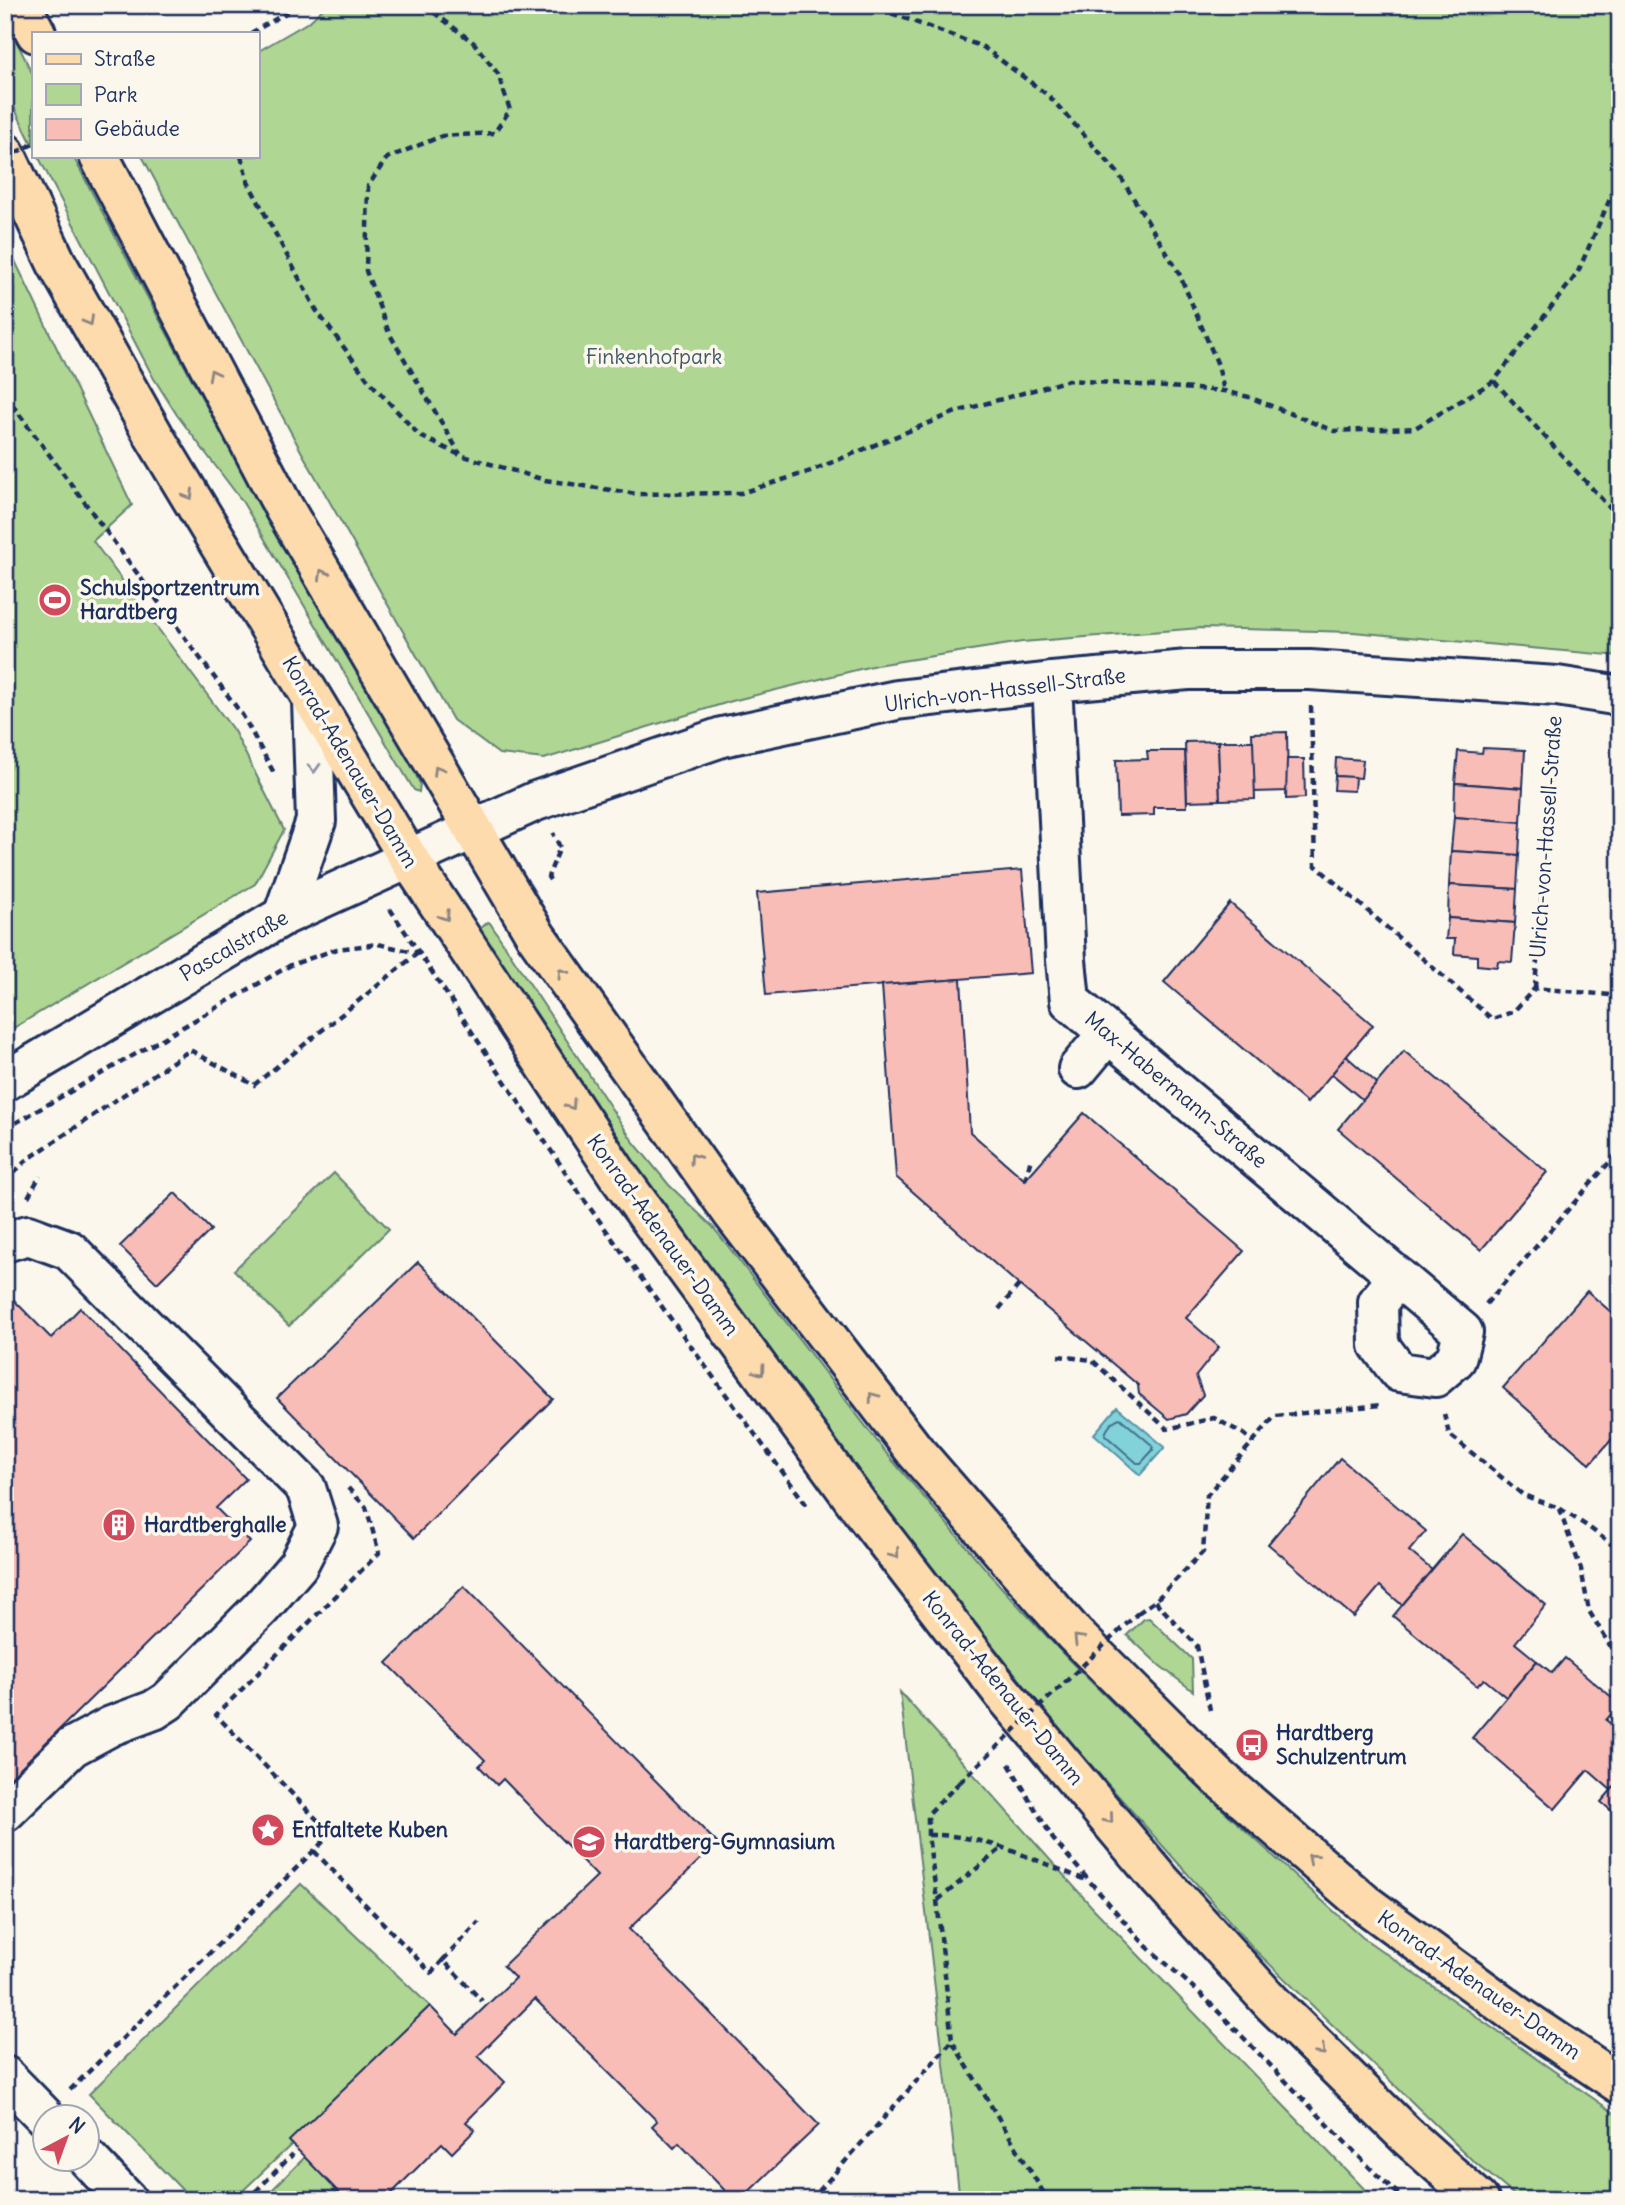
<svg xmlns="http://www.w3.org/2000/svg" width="1625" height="2205" font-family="Delius,sans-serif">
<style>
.green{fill:#afd692;stroke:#658278;stroke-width:2}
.water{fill:#81d2d9;stroke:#5891a8;stroke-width:2}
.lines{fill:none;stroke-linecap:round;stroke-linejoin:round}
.shore{stroke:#44708f;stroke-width:2}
.building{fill:#f9bdb7;stroke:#1b2f5e;stroke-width:2}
.minor-casing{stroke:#1b2f5e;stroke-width:44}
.major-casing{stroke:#1b2f5e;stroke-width:44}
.path{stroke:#1b2f5e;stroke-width:4.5;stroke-dasharray:7 5;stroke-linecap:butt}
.minor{stroke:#fbf7ec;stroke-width:38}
.major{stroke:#fddbac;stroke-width:38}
.path-bridge{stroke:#1b2f5e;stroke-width:4.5;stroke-dasharray:7 5;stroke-linecap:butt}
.oneway{stroke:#8c8585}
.oneway2{stroke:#8b93a5}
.labels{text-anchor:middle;stroke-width:7;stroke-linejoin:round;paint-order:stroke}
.park-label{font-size:21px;fill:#40596b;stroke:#fbf7ec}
.poi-label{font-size:21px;font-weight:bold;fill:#1b2f5e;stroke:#fbf7ec;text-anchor:start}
.street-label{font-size:21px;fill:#1b2f5e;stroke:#fbf7ec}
</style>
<rect width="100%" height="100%" fill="#fbf7ec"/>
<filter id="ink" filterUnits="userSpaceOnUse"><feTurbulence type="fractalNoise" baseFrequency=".0143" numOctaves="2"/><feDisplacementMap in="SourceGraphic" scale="14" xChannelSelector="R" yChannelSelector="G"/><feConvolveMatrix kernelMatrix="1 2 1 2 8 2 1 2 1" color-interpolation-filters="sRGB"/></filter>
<g filter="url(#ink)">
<!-- green -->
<g class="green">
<path d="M327,5H1620V656L1353,632L1201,628L1022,642L876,665L732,701L544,759L499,754L453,720L301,451L142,156H257V52L310,21Z"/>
<path d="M5,18L33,75V146L5,89Z"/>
<path d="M38,156H73C180,362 292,564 411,763L420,784L419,792L414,790L242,501L177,415L153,377Z"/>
<path d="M5,240L132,505L93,541L234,731L284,830L255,884L5,1033Z"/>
<path d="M488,922L490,923L632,1140L669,1185L712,1226L728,1246L887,1454L1002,1588L1068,1659L1198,1787L1362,1937L1620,2117V2200H1520L1471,2159L1256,1951L1060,1730L898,1527L672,1220L595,1109L485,941L479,930Z"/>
<path d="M334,1173L389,1229L289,1326L234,1270Z"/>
<path d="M1149,1618L1192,1659L1193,1691L1159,1665L1127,1635L1144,1619Z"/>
<path d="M900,1692L1093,1908L1375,2200H960Z"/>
<path d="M301,1884L430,2006L290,2141L292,2144L233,2200H192L89,2094Z"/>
<path d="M305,2157L346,2200H262Z"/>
</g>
<!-- water -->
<path class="water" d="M1117,1407L1165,1447L1140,1475L1094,1434Z"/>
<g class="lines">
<!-- shore -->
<path class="shore" d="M1120,1418L1153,1446V1450L1141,1463H1137L1105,1435C1106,1429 1114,1419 1120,1418Z"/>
</g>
<!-- building -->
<g class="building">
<path d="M1287,732L1288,791L1254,792L1252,733Z"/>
<path d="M1218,741L1220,800L1187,801L1185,742Z"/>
<path d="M1218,741H1253L1255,799L1220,800Z"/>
<path d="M1483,748L1525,750L1523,788L1455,783L1458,751L1482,753Z"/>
<path d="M1147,751H1185L1187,807H1154V815L1118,816L1116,760L1148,759Z"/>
<path d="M1336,758L1363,760L1361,778L1335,776Z"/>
<path d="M1287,759H1304L1305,798L1286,799Z"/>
<path d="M1335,776L1355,777L1354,791L1334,790Z"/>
<path d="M1455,783L1523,788L1521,822L1454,817Z"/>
<path d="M1454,817L1521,822L1519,855L1451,851Z"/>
<path d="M1451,851L1519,855L1517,889L1449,885Z"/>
<path d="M1022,870L1031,973L766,995L757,893Z"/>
<path d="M1449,885L1517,889L1515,923L1448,918Z"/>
<path d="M1230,903L1373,1025L1307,1103L1164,982Z"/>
<path d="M1448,918L1515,923L1512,962L1498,961L1497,967L1477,965V956L1454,954L1455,939H1446Z"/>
<path d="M1619,935H1620V970L1615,969V965H1610L1612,939H1618Z"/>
<path d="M961,979L970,1132L1025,1180L1084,1113L1244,1251L1186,1318L1219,1347L1196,1376L1203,1395L1186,1414L1169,1419L1139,1394L1138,1385L1019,1285L896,1177L882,985Z"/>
<path d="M1404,1051L1547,1172L1481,1250L1338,1129Z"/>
<path d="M1346,1056L1377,1083L1363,1100L1332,1074Z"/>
<path d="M175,1193L211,1230L157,1283L120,1246Z"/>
<path d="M418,1262L553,1399L414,1538L277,1398Z"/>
<path d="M5,1291L51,1338L80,1308L246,1479L216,1508L250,1542L8,1780L5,1777Z"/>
<path d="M1587,1291L1620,1320V1329L1614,1335L1620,1340V1430L1590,1464L1503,1388Z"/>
<path d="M1340,1458L1426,1531L1409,1551L1432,1570L1402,1605L1380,1586L1354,1617L1268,1544Z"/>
<path d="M1462,1534L1546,1605L1515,1643L1537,1661L1506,1697L1484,1679L1477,1686L1393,1616Z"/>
<path d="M464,1586L717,1843L629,1929L819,2125L740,2200H734L679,2143L674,2148L652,2126L657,2121L535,1999L478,2056L505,2082L466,2122L475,2130L452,2153L442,2143L385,2200H346L289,2141L430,2006L457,2034L515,1978L503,1966L597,1876L503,1779L497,1785L479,1766L485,1760L387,1663Z"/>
<path d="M1565,1658L1620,1704L1606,1720L1620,1731V1780L1611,1790L1588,1770L1555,1809L1472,1738L1537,1661L1552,1673Z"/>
<path d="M1620,1780V1818L1601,1802Z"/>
</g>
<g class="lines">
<defs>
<g id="minor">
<path d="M1052,682L1066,960L1070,1001L1463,1332L1456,1359L1435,1377L1399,1372L1379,1345L1378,1302L1398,1277"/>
<path d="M283,916L316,821L312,700"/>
<path d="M1078,1069L1108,1033"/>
<path d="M5,1081L283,916L536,801L722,737L897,700L1052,682L1188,670H1310L1557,686L1620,696"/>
<path d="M5,1242L28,1235L69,1250L306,1488L318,1526L298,1565L260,1609L168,1701L154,1710L111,1726L72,1747L5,1812"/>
<path d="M5,2076L46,2118"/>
<path d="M88,2159L127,2200"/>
</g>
<g id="major">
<path d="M21,5L36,33"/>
<path d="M5,153L56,262L154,436L409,859L620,1178L861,1509L1002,1692L1160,1880L1272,2003L1407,2136L1479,2200"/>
<path d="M99,156L284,508L536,936L733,1214L915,1451L1074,1634L1217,1776L1364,1903L1520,2017L1620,2084"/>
</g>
</defs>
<!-- minor casing -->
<use href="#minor" class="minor-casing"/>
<!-- major casing -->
<use href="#major" class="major-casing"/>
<!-- path -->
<g class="path">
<path d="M424,5L474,43L498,74L510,110L494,133L442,136L387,158L368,186L366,271L389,333L460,454"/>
<path d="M869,5L983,47L1049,96L1118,173L1178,271L1218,365L1224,391"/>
<path d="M251,33L300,5"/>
<path d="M241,156L248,182L316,310L369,381L420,436L460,455L545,480L637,494L741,493L808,472L956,412L1069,380L1224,391L1249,397L1334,431L1415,428L1494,381L1577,274L1620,176"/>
<path d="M1494,381L1609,507L1620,515"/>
<path d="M5,395L243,716L274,773"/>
<path d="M1311,706L1315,865L1492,1019L1513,1012L1535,988L1620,996"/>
<path d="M550,880L548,877L560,847L553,833"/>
<path d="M390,909L582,1197L808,1507"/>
<path d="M1535,988L1554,725"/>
<path d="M5,1129L291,965L337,949L378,944L418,953"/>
<path d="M1025,1180L1031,1159"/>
<path d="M5,1181L27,1160L190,1050L254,1085L418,953"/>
<path d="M28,1197L40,1176"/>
<path d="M1486,1304L1620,1150"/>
<path d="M999,1309L1019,1285"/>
<path d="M1058,1356L1092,1360L1167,1429L1214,1418L1244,1434L1253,1442"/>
<path d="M1444,1414L1449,1434L1523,1495L1559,1508L1590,1528L1620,1551"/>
<path d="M1559,1509L1581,1569L1589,1611L1620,1662"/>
<path d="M1155,1601L1197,1646L1210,1710"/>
<path d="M1138,1613L1155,1601L1203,1552L1207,1495L1275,1416L1380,1405"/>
<path d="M1009,1764L1053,1839L1130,1928L1144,1944L1204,1997L1376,2174L1405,2200"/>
<path d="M960,1782L928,1814V1835L937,1900L952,2041L1048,2200"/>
<path d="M928,1835C982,1833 1036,1861 1086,1880"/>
<path d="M314,1851L431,1973L443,1960L482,2001"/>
<path d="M938,1900L1002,1848"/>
<path d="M443,1960L479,1922"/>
<path d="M70,2090L331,1834L216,1715L379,1553L366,1507L348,1488"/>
<path d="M247,2200L293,2154"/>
<path d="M811,2200L952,2041"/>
</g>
<!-- minor -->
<use href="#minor" class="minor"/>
<!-- major -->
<use href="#major" class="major"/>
<!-- path-bridge -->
<g class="path-bridge">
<path d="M5,158L33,144"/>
<path d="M960,1782L1138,1613"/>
</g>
</g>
<!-- one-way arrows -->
<defs><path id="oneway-chevron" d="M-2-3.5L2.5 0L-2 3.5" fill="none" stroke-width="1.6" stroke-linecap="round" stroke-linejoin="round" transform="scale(1.75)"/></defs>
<g class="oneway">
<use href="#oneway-chevron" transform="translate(89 321) rotate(61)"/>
<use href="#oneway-chevron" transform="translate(213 374) rotate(-118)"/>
<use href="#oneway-chevron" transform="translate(189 495) rotate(59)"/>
<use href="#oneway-chevron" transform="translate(323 574) rotate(-120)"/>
<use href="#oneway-chevron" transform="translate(438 770) rotate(-120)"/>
<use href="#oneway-chevron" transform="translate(445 916) rotate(57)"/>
<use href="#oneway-chevron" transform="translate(562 973) rotate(-125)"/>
<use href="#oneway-chevron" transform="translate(571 1105) rotate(56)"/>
<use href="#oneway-chevron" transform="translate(694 1158) rotate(-125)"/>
<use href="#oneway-chevron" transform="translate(760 1371) rotate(54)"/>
<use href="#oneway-chevron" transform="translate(873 1397) rotate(-127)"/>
<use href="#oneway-chevron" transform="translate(895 1554) rotate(52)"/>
<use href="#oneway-chevron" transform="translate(1078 1639) rotate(-134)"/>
<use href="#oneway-chevron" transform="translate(1109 1819) rotate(50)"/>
<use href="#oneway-chevron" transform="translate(1312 1858) rotate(-139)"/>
<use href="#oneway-chevron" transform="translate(1321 2051) rotate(45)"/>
</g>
<use class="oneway2" href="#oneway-chevron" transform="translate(314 768) rotate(88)"/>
</g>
<!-- icons -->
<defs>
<symbol id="stadium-disc" viewBox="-11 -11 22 22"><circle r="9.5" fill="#d1495b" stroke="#fbf7ec"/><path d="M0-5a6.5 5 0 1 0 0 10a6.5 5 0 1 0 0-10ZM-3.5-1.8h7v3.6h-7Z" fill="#fff"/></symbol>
<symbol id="building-disc" viewBox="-11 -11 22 22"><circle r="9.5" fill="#d1495b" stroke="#fbf7ec"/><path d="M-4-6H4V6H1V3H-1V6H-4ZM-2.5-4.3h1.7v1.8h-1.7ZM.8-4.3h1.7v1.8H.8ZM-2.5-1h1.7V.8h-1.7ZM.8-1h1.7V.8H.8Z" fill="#fff"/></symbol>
<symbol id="bus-disc" viewBox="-11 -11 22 22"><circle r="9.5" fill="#d1495b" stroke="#fbf7ec"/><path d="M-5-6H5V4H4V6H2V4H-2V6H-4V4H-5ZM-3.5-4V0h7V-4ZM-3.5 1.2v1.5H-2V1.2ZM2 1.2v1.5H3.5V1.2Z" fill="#fff"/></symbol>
<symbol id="sight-disc" viewBox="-11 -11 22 22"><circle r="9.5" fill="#d1495b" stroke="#fbf7ec"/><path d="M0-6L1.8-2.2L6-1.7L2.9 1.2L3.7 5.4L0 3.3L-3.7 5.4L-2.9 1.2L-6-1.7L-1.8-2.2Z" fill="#fff"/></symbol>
<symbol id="school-disc" viewBox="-11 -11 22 22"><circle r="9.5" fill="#d1495b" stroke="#fbf7ec"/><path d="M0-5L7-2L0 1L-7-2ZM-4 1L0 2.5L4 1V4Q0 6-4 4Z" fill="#fff"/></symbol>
</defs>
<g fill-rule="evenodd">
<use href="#stadium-disc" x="36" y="581" width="38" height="38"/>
<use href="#building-disc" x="100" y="1506" width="38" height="38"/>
<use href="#bus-disc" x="1233" y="1726" width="38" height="38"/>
<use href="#sight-disc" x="249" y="1811" width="38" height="38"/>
<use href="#school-disc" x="570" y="1823" width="38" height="38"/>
</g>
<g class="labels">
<!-- park labels -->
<g class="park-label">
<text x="654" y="364">Finkenhofpark</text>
</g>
<!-- poi labels -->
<g class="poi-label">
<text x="80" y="595">Schulsportzentrum<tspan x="80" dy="24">Hardtberg</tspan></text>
<text x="144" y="1532">Hardtberghalle</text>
<text x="1276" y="1740">Hardtberg<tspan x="1276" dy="24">Schulzentrum</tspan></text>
<text x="292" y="1837">Entfaltete Kuben</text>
<text x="614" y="1849">Hardtberg-Gymnasium</text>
</g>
<!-- street labels -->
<g class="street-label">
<text transform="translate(1005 690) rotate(-7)" y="7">Ulrich-von-Hassell-Straße</text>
<text transform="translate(350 762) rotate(59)" y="7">Konrad-Adenauer-Damm</text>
<text transform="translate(1546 837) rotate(-86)" y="7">Ulrich-von-Hassell-Straße</text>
<text transform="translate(234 946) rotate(-30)" y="7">Pascalstraße</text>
<text transform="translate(1176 1090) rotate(40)" y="7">Max-Habermann-Straße</text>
<text transform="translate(663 1235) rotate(54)" y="7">Konrad-Adenauer-Damm</text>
<text transform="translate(1003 1688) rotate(51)" y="7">Konrad-Adenauer-Damm</text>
<text transform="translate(1479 1985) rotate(35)" y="7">Konrad-Adenauer-Damm</text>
</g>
</g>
<!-- margin -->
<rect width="1625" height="2205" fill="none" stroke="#fbf7ec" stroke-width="28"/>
<rect x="14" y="14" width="1597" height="2177" fill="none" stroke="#1b2f5e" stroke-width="2.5" filter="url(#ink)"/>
<!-- legend -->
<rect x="32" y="32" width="228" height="126" fill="#fbf7ec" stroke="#a1a7b3" stroke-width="2"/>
<rect x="46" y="54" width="35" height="10" fill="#fddbac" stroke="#a1a7b3" stroke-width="2"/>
<text x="94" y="66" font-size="21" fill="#1b2f5e">Straße</text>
<rect x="46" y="84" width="35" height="21" fill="#afd692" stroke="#a1a7b3" stroke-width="2"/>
<text x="94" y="102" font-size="21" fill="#1b2f5e">Park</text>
<rect x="46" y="119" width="35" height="21" fill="#f9bdb7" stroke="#a1a7b3" stroke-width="2"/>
<text x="94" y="136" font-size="21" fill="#1b2f5e">Gebäude</text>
<!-- north arrow -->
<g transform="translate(66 2138) rotate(41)"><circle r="33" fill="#fbf7ec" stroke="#a1a7b3" stroke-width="2"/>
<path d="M0-5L12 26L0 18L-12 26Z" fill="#d1495b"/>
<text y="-10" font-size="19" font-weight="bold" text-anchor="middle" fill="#1b2f5e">N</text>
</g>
</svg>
